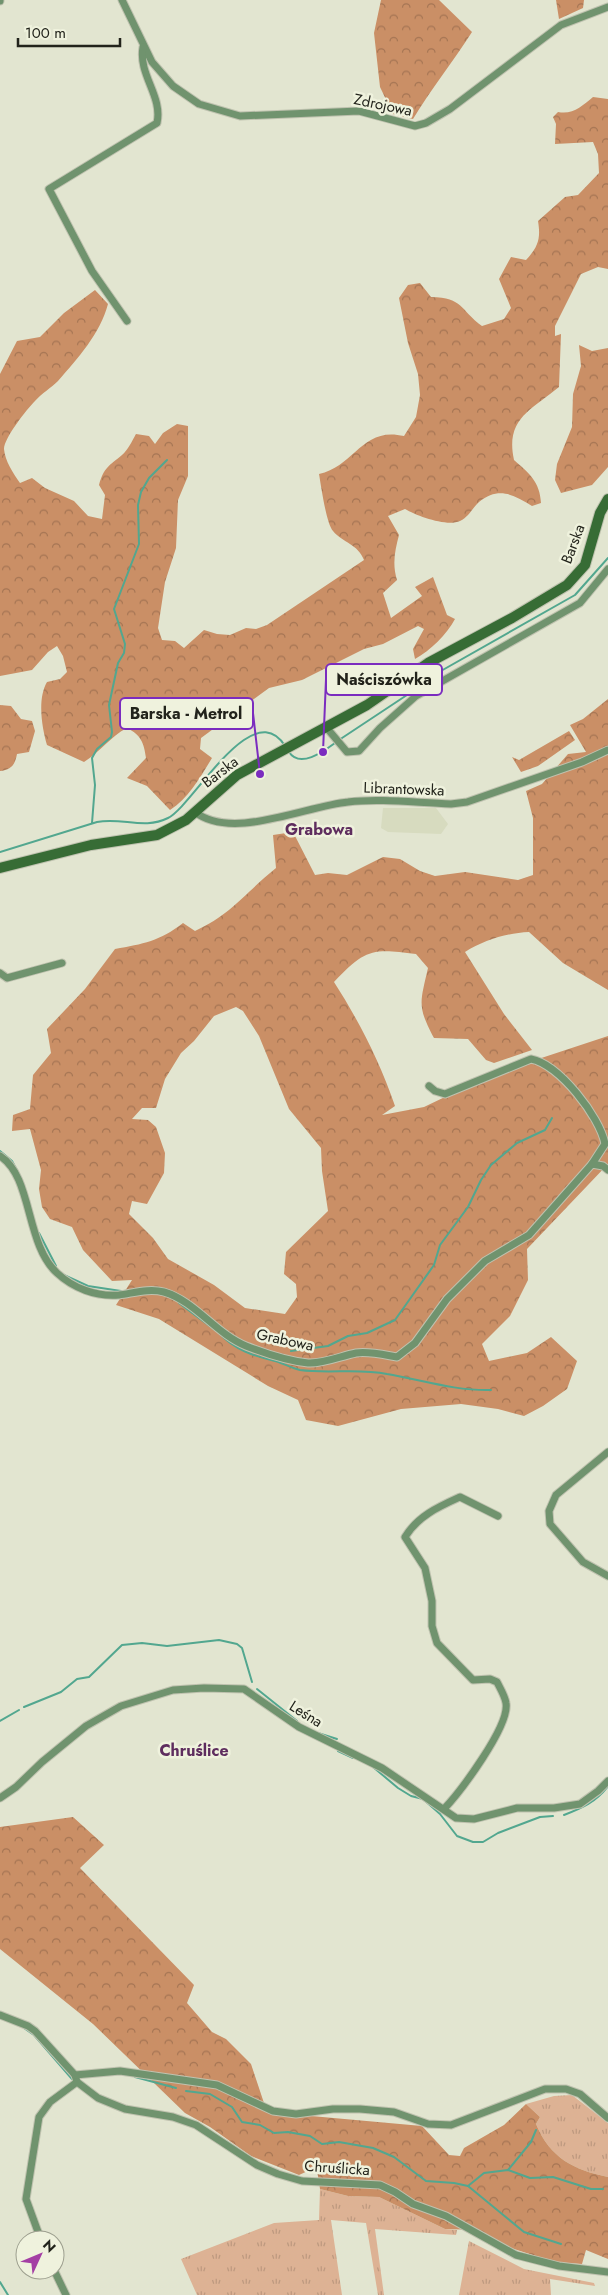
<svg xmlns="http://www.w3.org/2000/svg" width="608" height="2295" font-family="Jost,sans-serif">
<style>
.built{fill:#d7dbbf}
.grass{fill:url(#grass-tufts)}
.forest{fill:url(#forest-crowns);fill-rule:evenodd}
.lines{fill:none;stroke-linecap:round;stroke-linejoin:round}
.stream{stroke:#52a78f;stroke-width:2}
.street-casing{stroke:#bfc2af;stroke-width:9}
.secondary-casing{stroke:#bfc2af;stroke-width:12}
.street{stroke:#70936e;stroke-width:7}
.secondary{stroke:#376c35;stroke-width:10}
.labels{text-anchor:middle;stroke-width:5;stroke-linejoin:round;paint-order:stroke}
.street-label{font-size:15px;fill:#22231b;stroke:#eff2dd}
.neighbourhood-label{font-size:16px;font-weight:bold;fill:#5e2d5e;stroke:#eff2dd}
.leader{fill:none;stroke:#7b2cbf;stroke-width:2}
.callout-dot{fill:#7b2cbf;stroke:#eff2dd;stroke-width:2}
.callout{fill:#eff2dd;stroke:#7b2cbf;stroke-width:2}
.callout-label{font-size:16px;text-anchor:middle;font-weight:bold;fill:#22231b}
</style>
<defs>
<pattern id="grass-tufts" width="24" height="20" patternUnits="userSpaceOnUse" patternTransform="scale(1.25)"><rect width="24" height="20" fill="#ddb294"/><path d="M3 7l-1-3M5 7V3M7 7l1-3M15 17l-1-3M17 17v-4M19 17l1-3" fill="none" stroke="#bd997f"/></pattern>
<pattern id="forest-crowns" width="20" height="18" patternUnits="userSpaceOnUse" patternTransform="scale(1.25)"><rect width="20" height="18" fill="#ca8f66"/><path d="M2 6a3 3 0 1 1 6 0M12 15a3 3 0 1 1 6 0" fill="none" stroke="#a47453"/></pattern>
</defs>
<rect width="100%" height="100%" fill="#e2e5d0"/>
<!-- built -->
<path class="built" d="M383,808H436L448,824L441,834L388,832L381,828Z"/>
<!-- grass -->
<g class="grass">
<path d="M572,2095L608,2123V2177C574,2170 550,2158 536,2124L540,2117L526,2104L554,2096Z"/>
<path d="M320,2189L348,2196L379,2197L445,2229L457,2230L456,2235L375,2229L384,2295H378L366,2223L331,2220L342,2295H197L181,2259L274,2223L319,2220Z"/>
<path d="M469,2241L524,2269L594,2283L595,2286L550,2279L551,2295H459Z"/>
</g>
<!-- forest -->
<g class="forest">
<path d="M381,0H439L472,32C453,62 431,89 413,119L393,114L380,87L374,33Z"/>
<path d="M556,0H584L583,8L559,19Z"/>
<path d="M593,97L608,99V269L598,267L581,274L555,326V336L561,334L559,387C531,410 505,419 514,460C529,473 540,482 541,503L532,506C514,495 499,486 479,502C472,508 470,516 460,521C447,527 417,516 405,509L388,516L399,535C395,550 392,564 397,580L383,593L391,618L422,596L415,587L433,577L447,615L455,619C447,634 430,651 415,659L413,649L424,629L418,626L383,644L364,649L302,680L269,688L201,738L200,749L212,758C201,776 189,798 170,810L147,786L127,778L146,758C144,743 141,735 127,728C111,736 100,752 84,762L47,745C42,728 37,699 47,682L60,679L67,672L63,656L57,646L48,652L32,670L0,676V374L17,341L40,337L64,313L95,290L108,304C100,334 78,358 58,381C51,388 42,393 35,401C27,409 4,438 4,449C5,461 13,473 20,483L32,478L45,488L74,501L88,516L102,519L105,495L99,485C104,467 109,466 122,455C128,450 132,441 136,434L149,436L155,444L163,433L177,424L188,426V476L178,500L176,548L165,582L158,628L162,640L175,641L184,648L204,630L217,634L230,635L246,628L256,629L267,625L364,560C358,544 343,543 333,531C326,523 321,485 319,474C355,466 362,426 404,436L416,417L420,395L418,374L408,343L399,298L408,285L420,283L431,297C464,298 459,309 482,326L504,319L511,308L499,279L511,257L526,260C538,247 541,239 538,221L565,197L578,195L599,173L598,154L593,142L555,144L556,124L553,117L558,112C573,115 582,106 593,97Z"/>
<path d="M579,345L592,351L608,348V467L592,485L561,493L555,480L557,464L572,427L573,394L581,366Z"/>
<path d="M608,699V990L563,963L529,932C507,933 484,940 465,952L504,1014L532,1050L494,1063L486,1060L468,1039L434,1038C417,1006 420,1003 428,968L416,954C372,948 365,949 334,982C359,1021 380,1062 395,1106L382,1115L424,1107L493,1074L608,1036V1164L527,1249L528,1280L510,1316L482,1344L489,1361L527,1353L551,1337L577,1361L567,1389L543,1406L524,1416L498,1409L461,1404L401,1409L338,1426L306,1420L298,1400L268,1386L159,1319L116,1305L132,1280L112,1281L83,1250L72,1227L50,1219L42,1207L39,1189L41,1170L30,1129L12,1131L13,1115L30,1109L33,1075L51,1053L47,1029L85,989L115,949C143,944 160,941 183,923L195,931C232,914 246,892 276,868L273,835L293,832L315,875L328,873L347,875L383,857L400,859L420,871L435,876L465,872L518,880L533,875V818L526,791L542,784L568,754L586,752L570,725L583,719ZM236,1007L243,1011L259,1036L289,1109L321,1148L322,1171L328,1211L286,1252L284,1274L296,1284L297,1297L285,1314L245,1308L214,1285L168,1259L153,1238L129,1214L132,1201L147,1204L164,1173L165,1153L156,1127L148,1120L132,1119L142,1108H156L165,1079L181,1053L194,1041L214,1016Z"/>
<path d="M0,705L11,706L21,719L32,721L35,731L29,752L17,754C15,765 11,770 0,771Z"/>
<path d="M569,731L575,740L538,766L521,772L512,757L519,760Z"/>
<path d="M73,1817L104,1845L80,1868L194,1985L187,2003L212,2032L226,2039L251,2064L267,2112L422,2126L449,2155L460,2156L464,2148L504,2125L526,2104L540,2117L536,2124C550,2158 574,2170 608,2177V2259L586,2250L582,2264L554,2262L505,2246L479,2230L445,2229L379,2197L348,2196L320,2189L317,2170H310L299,2175L251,2156L210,2127L185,2113L93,2024L0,1949V1827Z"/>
</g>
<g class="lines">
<!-- stream -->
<g class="stream">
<path d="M339,740L410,693L425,680L575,595L608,558"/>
<path d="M289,752C300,769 324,751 335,743"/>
<path d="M92,823L95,785L92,758L97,749L111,737L112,732L109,705L118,663L124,653L125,644L114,609L139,544L138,505L141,492L149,478L167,460"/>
<path d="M0,852L97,822C122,817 144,830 168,818C193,806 252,694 285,746"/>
<path d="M0,1151L12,1161L20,1176"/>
<path d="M39,1233L56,1266"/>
<path d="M64,1275L88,1286L121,1291"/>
<path d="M179,1303L215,1330"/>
<path d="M219,1333C235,1350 254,1356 275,1361C283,1363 291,1368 300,1370C329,1374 358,1368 387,1374C422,1380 455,1391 491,1390"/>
<path d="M291,1351L328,1346L348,1336L367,1333L395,1320L434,1265L440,1245L468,1207L481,1180L491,1165L517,1143L545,1130L552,1118"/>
<path d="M257,1689L297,1721"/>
<path d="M24,1707L61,1692L77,1679L89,1677L122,1645L142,1643L167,1646L219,1640L237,1644L242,1648L252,1682"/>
<path d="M0,1721L19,1710"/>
<path d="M318,1733L337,1739"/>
<path d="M338,1751L353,1758"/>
<path d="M373,1767L398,1788L411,1796L423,1799L440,1814L457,1836L473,1842H483L498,1833L540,1817L553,1816"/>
<path d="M564,1815C582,1808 596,1802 608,1786"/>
<path d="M24,2028L34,2035L72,2079"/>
<path d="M135,2077L176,2088"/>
<path d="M186,2091L210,2094L232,2107L242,2122L260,2125L274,2133L288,2132L310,2136L322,2144L339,2142L373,2148L394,2157L426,2181L454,2183L468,2186L484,2173L508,2170L530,2178L553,2177L591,2189H603"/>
<path d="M508,2170L531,2142L536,2130"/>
<path d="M468,2186L524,2232L561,2244"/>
<path d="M0,2282L8,2295"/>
</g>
<defs>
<g id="street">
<path d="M122,0L152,62L173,86L199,104L240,116L359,111L415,126L426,123L450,109L561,25L608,7"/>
<path d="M0,1V0"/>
<path d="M127,321L92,271L49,189L157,123C163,96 138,75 143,47"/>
<path d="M326,727L347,752L359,751L380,728L416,696L580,603L608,569"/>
<path d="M195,812C232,841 306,806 348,802C381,798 417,803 451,804L467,802L582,762L608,750"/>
<path d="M0,973L7,978L62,963"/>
<path d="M429,1086L435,1091L445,1094L531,1059C559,1064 600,1117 605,1144L592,1164"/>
<path d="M0,1156C33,1177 25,1244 57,1273C73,1288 96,1297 119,1295C134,1293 149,1288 164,1292C195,1301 216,1334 246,1346C264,1353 288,1361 308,1363C323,1364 341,1356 356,1353C369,1351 385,1355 397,1357L415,1343L447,1299L485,1261L529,1235L592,1164L603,1166L608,1170"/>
<path d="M608,1452L556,1495L549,1511L550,1524L583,1562L608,1576"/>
<path d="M0,1798L16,1787L42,1762L86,1726L121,1706L173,1690L204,1688L244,1689L299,1727L382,1768L456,1818L474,1819L517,1808H554L580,1804L598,1791L608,1781"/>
<path d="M444,1809C460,1792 510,1726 506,1703C505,1696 500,1688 497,1682L490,1679L473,1680L437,1643L432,1626V1601L425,1568L405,1537C418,1516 438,1507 460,1497L498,1516"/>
<path d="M0,2015L28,2026L35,2031L75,2075L77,2082L98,2098L125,2109L173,2117L196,2125L257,2165L278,2174L302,2181L380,2185L395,2192L413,2204L446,2216L516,2255L559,2266L608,2272"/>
<path d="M75,2075L120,2071L217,2085L273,2111L296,2114L333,2109H360L394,2112L428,2124L451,2125L545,2089H566L580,2094L608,2118"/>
<path d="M41,2240L26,2199L39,2117L50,2102L77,2082"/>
<path d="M54,2270L66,2295"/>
</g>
<path id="secondary" d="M0,868L91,845L157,835L186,820L237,775L367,705L428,663L512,618L567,585L585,565L600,513L608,499"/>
</defs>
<!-- street casing -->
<use href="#street" class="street-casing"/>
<!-- secondary casing -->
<use href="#secondary" class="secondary-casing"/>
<!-- street -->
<use href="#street" class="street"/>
<!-- secondary -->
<use href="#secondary" class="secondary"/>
</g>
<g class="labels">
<!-- street labels -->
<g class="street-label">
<text transform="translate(383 105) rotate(12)" y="5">Zdrojowa</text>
<text transform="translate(573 544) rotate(-69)" y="5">Barska</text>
<text transform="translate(220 772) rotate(-37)" y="5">Barska</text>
<text transform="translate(404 789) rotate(2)" y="5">Librantowska</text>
<text transform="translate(285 1340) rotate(12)" y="5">Grabowa</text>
<text transform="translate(306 1714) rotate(32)" y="5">Leśna</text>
<text transform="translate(337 2168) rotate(4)" y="5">Chruślicka</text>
</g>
<!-- neighbourhood labels -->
<g class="neighbourhood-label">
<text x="319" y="835">Grabowa</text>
<text x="194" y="1756">Chruślice</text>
</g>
</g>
<!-- callouts -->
<path class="leader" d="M323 752L326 679M260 774L253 713"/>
<g class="callout-dot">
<circle cx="323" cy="752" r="5"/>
<circle cx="260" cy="774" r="5"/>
</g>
<g class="callout">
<rect x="326" y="664" width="116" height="31" rx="5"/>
<rect x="120" y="698" width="133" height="31" rx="5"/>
</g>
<g class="callout-label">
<text x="384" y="685">Naściszówka</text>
<text x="186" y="719">Barska - Metrol</text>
</g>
<!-- north arrow -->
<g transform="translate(40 2255) rotate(46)"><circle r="24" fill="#eff2dd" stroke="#9d9f8f"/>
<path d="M0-4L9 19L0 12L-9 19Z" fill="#a43fa4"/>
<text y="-8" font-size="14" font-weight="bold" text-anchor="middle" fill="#22231b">N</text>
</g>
<!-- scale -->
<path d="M18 38v8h102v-8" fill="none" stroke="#22231b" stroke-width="2.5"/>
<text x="25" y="38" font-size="15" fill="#22231b" stroke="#eff2dd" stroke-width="4" paint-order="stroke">100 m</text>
</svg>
